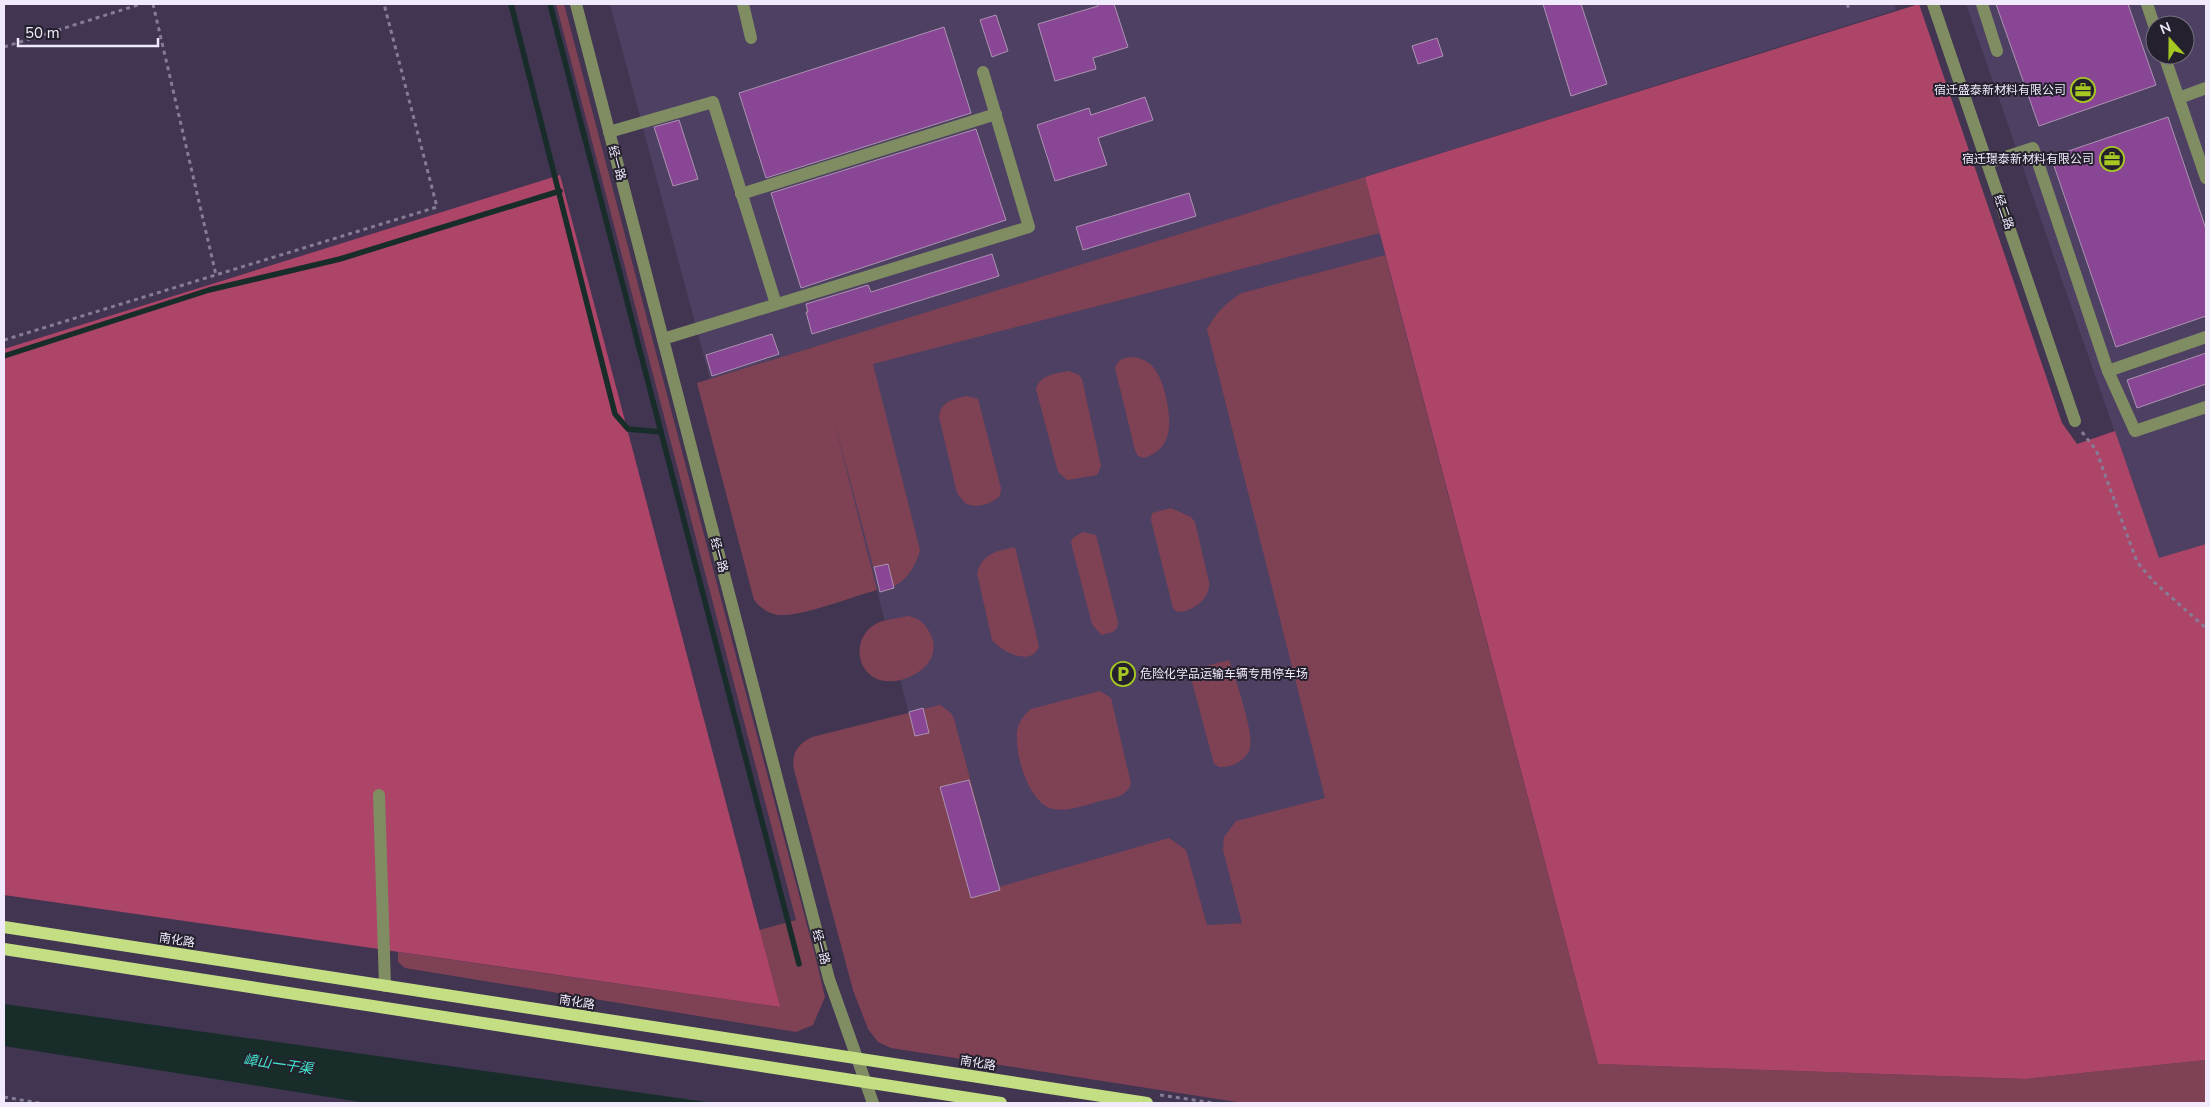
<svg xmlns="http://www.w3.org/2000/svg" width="2210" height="1107" font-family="'Nunito Sans','Noto Sans SC',sans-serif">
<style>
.built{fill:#4e4062;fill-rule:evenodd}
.green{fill:#7f4154}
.forest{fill:#ad4568}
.water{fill:#182d29}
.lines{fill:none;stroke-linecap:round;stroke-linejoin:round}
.stream{stroke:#182d29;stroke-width:5.5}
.building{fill:#894695;stroke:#ac93b0}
.path{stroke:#877c96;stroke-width:3;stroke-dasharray:4 4;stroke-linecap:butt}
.minor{stroke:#808d63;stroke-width:12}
.major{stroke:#c4de83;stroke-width:12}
.labels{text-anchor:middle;stroke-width:4;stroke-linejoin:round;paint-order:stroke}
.poi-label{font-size:12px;fill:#f1eafd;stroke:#25202d;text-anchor:end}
.street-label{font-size:12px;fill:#f1eafd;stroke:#25202d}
.water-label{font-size:14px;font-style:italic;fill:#40e5cf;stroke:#25202d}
</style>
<rect width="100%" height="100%" fill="#413552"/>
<!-- built -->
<g class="built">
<path d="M610,4H1894L1896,10L1365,177L1554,901L968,942L814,347L710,379Z"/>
<path d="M1966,4H2206V544L2159,559ZM2155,25H2185V55H2155Z"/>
</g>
<!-- green -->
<g class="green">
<path d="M556,4H564L817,963L825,997L813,1025L796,1032L405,968L398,962V952L779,1007L759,930L796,920Z"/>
<path d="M1365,177L1380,233L873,364L920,550C914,572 902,586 880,592L833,417L877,590C852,597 808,614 784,615C772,616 761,609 754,600L697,383Z"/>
<path d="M1385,255L1598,1064L2025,1079L2206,1060V1103H1243L891,1048L878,1042L868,1029L853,990L794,770C791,753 797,745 812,737L940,705L951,713L954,719L999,887L1169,838L1186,850L1207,925L1242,923L1223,850L1224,837L1236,821L1325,798L1207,329C1217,312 1225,303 1242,293Z"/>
<path d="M1132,357C1155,359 1161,378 1166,397C1171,422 1174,448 1144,458L1138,456L1135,450L1115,368C1118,359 1123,358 1132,357Z"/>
<path d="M1069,371L1079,375L1082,379L1101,466L1097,475L1067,480L1058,472L1036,389C1041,374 1055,374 1069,371Z"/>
<path d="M966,396L978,399L1001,488L1000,496C989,505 979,508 966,504L957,493L939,417C941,401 952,400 966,396Z"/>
<path d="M1171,508L1191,517L1195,522L1209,582C1211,599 1192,612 1177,612L1173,608L1151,520L1152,513Z"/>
<path d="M1083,532L1096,535L1118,622L1117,628L1113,632L1101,635L1092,624L1071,543L1073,538Z"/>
<path d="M1015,547L1039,646C1032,668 1001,651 992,640L977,573C983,553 997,551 1015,547Z"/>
<path d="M907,616C918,618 923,621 928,630C951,664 899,691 875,678C855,667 854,638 874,625C882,619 898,619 907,616Z"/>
<path d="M1229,660C1235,678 1254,731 1250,748C1246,761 1231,768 1219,767L1214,764L1191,678L1198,668Z"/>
<path d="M1100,691L1111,698L1131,784C1125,798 1113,798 1100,801C1086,805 1068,812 1054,809C1029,806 1012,749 1018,727C1021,719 1025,714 1031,709Z"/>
</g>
<!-- forest -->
<g class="forest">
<path d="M1919,4L2062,423L2077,444L2115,431L2159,558L2206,544V1060L2025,1079L1598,1064L1365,177Z"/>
<path d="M560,175L780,1007L4,895V349Z"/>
</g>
<!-- water -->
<path class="water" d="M4,1004L714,1103H367L4,1046Z"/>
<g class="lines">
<!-- stream -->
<g class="stream">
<path d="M511,4L615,414L628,429L661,432"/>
<path d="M550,4L799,964"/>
<path d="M4,356L209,290L340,259L560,191"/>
</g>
</g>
<!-- building -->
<g class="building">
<path d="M1097,4H1114L1128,47L1093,58L1096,69L1055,81L1038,24L1098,6Z"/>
<path d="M1543,4H1581L1607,84L1571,96Z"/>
<path d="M1996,4H2128L2156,85L2039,126Z"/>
<path d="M996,15L1008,51L992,57L980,20Z"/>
<path d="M944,27L971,113L766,178L739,93Z"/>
<path d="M1437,38L1443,56L1418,64L1412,46Z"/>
<path d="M1145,97L1153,120L1098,138L1107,165L1055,181L1037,125L1089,108L1091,115Z"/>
<path d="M2168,117L2206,229V316L2116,347L2051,157Z"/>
<path d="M679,120L698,179L673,186L654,127Z"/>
<path d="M976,129L1006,220L801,288L771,193Z"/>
<path d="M1189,193L1196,216L1083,250L1076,227Z"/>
<path d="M992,254L999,276L812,334L806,312H808L806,304L868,285L871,292Z"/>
<path d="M772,334L779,354L712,376L706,355Z"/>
<path d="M2206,353V384L2137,408L2127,380Z"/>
<path d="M888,564L894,588L880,592L874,567Z"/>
<path d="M923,708L929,733L915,736L909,712Z"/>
<path d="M969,780L1000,890L971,898L940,787Z"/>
</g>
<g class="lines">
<!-- path -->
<g class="path">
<path d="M153,4L216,275"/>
<path d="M1847,4L1850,11"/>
<path d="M4,47L141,4"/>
<path d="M4,340L437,207L384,4"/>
<path d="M2082,432L2096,450L2137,562L2154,582L2206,628"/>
<path d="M1160,1095L1214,1103"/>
<path d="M4,1097L39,1103"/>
</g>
<!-- minor -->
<g class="minor">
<path d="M576,4L829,979L873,1103"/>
<path d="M743,4L751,38"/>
<path d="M1933,4L2075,421"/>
<path d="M1982,4L1997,51"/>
<path d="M2147,4L2155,28"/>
<path d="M2164,55L2206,178"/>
<path d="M2179,98L2206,88"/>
<path d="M609,132L713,102L776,304"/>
<path d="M1987,163L2033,148L2108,371L2206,337"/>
<path d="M741,194L996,114"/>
<path d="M663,339L1029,227L983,72"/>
<path d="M2108,371L2135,431L2206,407"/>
<path d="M379,795L385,986"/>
</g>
<!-- major -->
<g class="major">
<path d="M4,927L1147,1103"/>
<path d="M4,949L1001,1103"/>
</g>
</g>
<!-- icons -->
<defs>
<symbol id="office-ring" viewBox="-11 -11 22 22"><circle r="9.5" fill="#25202d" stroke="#a5c822" stroke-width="1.5"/><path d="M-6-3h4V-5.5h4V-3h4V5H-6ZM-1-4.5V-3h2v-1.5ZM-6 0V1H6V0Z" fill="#a5c822"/></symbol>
<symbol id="parking-ring" viewBox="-11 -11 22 22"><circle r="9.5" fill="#25202d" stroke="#a5c822" stroke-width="1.5"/><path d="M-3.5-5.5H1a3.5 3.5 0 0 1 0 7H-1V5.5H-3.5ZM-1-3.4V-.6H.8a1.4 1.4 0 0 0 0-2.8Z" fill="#a5c822"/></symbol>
</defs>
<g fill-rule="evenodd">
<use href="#office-ring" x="2069" y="76" width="28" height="28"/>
<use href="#office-ring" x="2098" y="145" width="28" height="28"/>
<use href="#parking-ring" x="1109" y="660" width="28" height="28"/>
</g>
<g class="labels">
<!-- poi labels -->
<g class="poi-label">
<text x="2066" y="94">宿迁盛泰新材料有限公司</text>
<text x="2094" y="163">宿迁璟泰新材料有限公司</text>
<text x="1140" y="678" text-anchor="start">危险化学品运输车辆专用停车场</text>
</g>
<!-- street labels -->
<g class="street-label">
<text transform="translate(617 163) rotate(75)" y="4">经一路</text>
<text transform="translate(2004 212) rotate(71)" y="4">经二路</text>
<text transform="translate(719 555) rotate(75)" y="4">经一路</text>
<text transform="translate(177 940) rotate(9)" y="4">南化路</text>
<text transform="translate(821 947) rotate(75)" y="4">经一路</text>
<text transform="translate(577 1002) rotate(9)" y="4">南化路</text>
<text transform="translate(978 1063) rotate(9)" y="4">南化路</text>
</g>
<!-- water labels -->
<g class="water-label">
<text transform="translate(278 1064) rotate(8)" y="5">嶂山一干渠</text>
</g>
</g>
<!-- border -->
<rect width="2210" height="1107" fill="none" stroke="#f1eafd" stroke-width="10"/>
<!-- north arrow -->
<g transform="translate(2170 40) rotate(339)"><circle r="24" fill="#25202d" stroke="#777180"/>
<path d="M0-4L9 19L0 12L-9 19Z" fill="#a5c822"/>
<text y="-8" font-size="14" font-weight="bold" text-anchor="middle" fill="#f1eafd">N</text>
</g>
<!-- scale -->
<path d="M18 38v8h140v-8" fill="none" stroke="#f1eafd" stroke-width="2.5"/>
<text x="25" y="38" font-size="15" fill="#f1eafd" stroke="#25202d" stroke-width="4" paint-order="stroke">50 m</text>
</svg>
